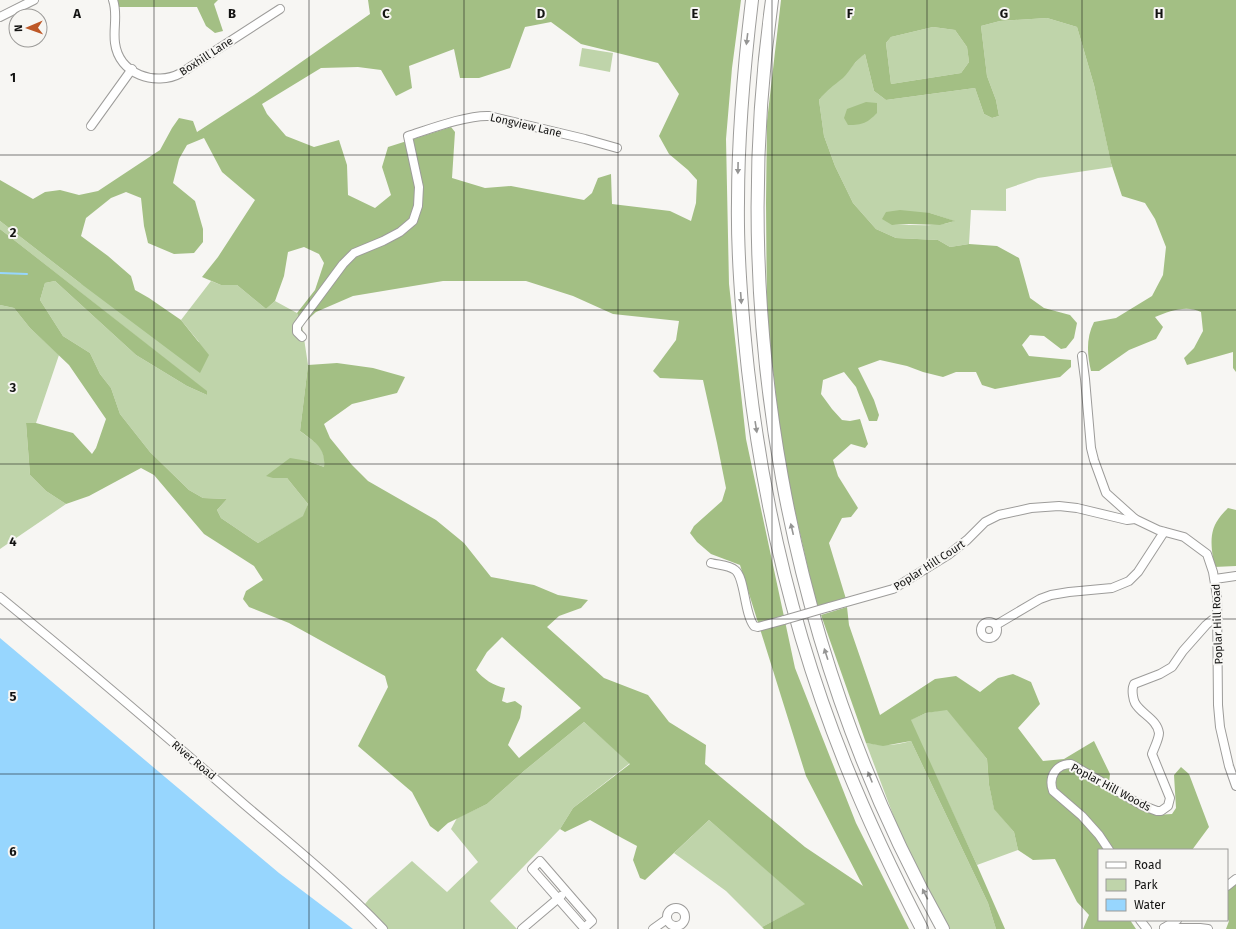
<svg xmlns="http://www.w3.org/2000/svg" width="1236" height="929" font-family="'Fira Sans',sans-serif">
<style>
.green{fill:#bfd4aa;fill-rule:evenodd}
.forest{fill:#a3bf84;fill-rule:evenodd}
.water{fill:#97d6fe}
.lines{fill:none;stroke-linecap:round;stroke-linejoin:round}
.stream{stroke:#97d6fe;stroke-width:2}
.minor-casing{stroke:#9d9c9a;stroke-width:10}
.highway-casing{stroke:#9d9c9a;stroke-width:14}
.minor{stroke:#fff;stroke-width:8}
.highway{stroke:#fff;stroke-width:12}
.minor-bridge-casing{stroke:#9d9c9a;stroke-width:10;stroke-linecap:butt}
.minor-bridge{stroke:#fff;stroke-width:8}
.oneway{fill:#959594}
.grid{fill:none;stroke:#131312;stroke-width:1;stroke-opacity:0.55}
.labels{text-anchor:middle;stroke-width:4;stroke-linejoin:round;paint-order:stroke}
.street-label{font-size:11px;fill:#131312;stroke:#f7f6f3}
.grid-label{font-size:13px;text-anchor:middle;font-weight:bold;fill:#131312;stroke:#f7f6f3;stroke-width:4;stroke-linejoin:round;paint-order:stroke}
</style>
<rect width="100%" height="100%" fill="#f7f6f3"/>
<!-- green -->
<g class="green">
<path d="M1047,18L1077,27L1094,85L1112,167L1038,178L1006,189V211L971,210L969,244L950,247L938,240L896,238L876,229L853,203L835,166L824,136L819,100L828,88L843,77L860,57L865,54L874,91L886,100L975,88L984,114L992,118L999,116L996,100L987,76L981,26L1000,21ZM930,213L954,221C936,228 912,224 892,225Z"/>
<path d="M933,27L955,30L967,47L969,62L961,73L891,84L886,43L891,37Z"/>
<path d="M582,48L613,53L610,72L579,66Z"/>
<path d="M0,221L80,283L199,342L181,320L211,281L221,285H237L266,309L275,301L297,313L302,325L308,365L300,431C315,443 327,447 324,467L308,461L287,478L308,504L304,516L258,543L221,518L217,510L227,499L203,498L189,490L150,452L120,414L111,388L100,374L90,353L63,336L40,300L45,283L55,281L136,355L187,386L207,395L206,391L0,229Z"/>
<path d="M0,305L14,308L30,328L59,355L36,423H26L30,475L46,491L66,504L0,549Z"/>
<path d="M947,709L987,759L989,785L994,808L1014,832L1018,850L977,865L910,720L926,713Z"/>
<path d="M584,722L630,763L573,808L560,829L490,901L517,929H388L366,908L365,904L369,899L412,861L447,892L478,862L451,829L457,818L487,804L524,771Z"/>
<path d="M911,741L988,903L996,929H950L932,896L898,828L866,743C884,746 894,746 911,741Z"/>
<path d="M709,820L806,904L762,927L726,891L674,853Z"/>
</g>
<!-- forest -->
<g class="forest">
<path d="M117,0H218L214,4L223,31L215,33L206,26L197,7H119Z"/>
<path d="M368,0H741L732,68L726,139L729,284L746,439L795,668L856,823L909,929H764L762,927L805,904L709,820L645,880L640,878L633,860L637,846L622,838L590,820L565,832L560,829L573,808L630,764L584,722L524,771L487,804L448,823L438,832L430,826L412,792L358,746L388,687L385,676L289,623L249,607L243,599L246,591L263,580L254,566L204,534L154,475L141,468L89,496L66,504L46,491L30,475L26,423H36L73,433L92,454L96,448L106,419L69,365L30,328L14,308L0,305V229L207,391V395L187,386L136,355L55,281L45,283L40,300L63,336L90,353L100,374L111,388L120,414L150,452L189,490L203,498L227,499L217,510L221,518L258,543L303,516L308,504L287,478H273L266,476L290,458L308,461L324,467C326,447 314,442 300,431L308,365L337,363L373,368L405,377L397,393L352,404L324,424L330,438L352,465L368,481L436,520L464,543L491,577L534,585L558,595L588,600L581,608L559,616L547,627L604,678L648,695L669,722L706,745L705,764L805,847L863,886L806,776L740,565L711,554L697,542L690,533L694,526L722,501L726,488L717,443L703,380L660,378L653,371L676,340L679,321L613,314L573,296L526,281H443L353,296L316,312L302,325L297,313L315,290L324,263L319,254L304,247L288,252L284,276L275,301L266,309L237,285H221L202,277L218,257L255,200L222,172L204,138L187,145L179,159L173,183L195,201L203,229V242L194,253L174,254L148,243L144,226L141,198L126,192L111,198L86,218L81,236L108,256L131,276L135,290L149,298L181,320L209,355L200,373L80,283L0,221V180L33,199L45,192L60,190L79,195L98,191L160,150L172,128L179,118L193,121L197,132L257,93L370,14ZM551,22L581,44L658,63L679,94L659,136L669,154L688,170L697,180L696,203L691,221L670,211L612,204L611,174L598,178L592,193L584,200L511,186L485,188L452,178L455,132L451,127L388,147L382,167L391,195L375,208L348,195L347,165L339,140L314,147L286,136L267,114L262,104L321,68L358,67L381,70L396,96L412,88L409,66L454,49L460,78H479L510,68L525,27ZM502,637L581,708L519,758L508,745L520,718L522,706L515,701L507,703L502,701L505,688C494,686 483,679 476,670L487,652Z"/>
<path d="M781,0H1236V372L1233,368V352L1187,365L1184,358L1194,348L1203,331L1201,312C1186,305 1170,311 1155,317L1163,327L1156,339L1129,350L1099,371H1091C1087,354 1086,338 1094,322L1116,318L1152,296L1163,275L1166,247L1155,219L1145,203L1122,196L1111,163L1094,85L1077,27L1047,18L1000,21L981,26L987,76L996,100L999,116L992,118L984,114L975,88L886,100L874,91L865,54C855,60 851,70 843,78C833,86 827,90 819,100L824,136L835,166L853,203L876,229L896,238L938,240L950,247L969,244L997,246L1019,258L1030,298L1044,308L1070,315L1077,323L1074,338L1066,348L1061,349L1044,336L1030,335L1022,345L1029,356L1071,360V367L1060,377L995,389L982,385L976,372H956L943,377L923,372L907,366L880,360L858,368L874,400L879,415L877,421H869L856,387L844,372L823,380L821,394L832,409L842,420L850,421L860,419L868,444L865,448L851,444L833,460L838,476L858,508L851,517L842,518L829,543L846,599L817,608L784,463L767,321L766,203L767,121ZM933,27L955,30L967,47L969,62L961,73L891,84L886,43L891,37Z"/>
<path d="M866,102L877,103V113C867,123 863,125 848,125L844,118L847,109Z"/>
<path d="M900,210L930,213L955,221L940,225L909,224L892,225L882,219L886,212Z"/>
<path d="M1228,508L1236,510V566L1214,567C1211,541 1207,528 1228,508Z"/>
<path d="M847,607L849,625L880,715L935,679L956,676L980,692L998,678L1013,674L1031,682L1040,704L1018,728L1043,761L1064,759L1094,741L1110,774L1108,791L1156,815L1172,814L1176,808L1174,775L1181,767L1189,774L1209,827L1192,850H1099V920H1130L1136,929H1083L1089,915L1077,902L1055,859L1033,860L1018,850L1014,832L994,809L989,785L987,759L947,710L926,713L911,720L977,865L1005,929H996L988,903L911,741L883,746L866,743L821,615Z"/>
<path d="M1236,883V929H1226L1229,921L1227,918V890Z"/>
</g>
<!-- water -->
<path class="water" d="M0,638L279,873L353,929H0Z"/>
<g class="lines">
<!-- stream -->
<path class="stream" d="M0,273L27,274"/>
<defs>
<g id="minor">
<path d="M113,0C118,14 113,28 115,43C119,74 155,87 181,73L280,9"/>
<path d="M0,17L34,0"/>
<path d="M91,126L132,69"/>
<path d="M302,337L297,332V326L343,264L354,253L383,241L400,232L413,221L418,206L419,187L408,136C430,129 467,115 489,116L585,139L617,148"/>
<path d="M1082,356L1085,379L1091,448L1094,460L1106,493L1135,519L1158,530L1184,537L1207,554L1213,572L1217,596L1218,705L1220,727L1229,766L1236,786"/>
<path d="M711,563C718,565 729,565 735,570C745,577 744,613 754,626L758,627L784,620"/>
<path d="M1215,579L1236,576"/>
<path d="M0,597C83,665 165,735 245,805C292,845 340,884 383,929"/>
<path d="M829,607L893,589L948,555L967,540L985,522L999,515L1031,508L1059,506L1077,508L1127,520L1135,519"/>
<circle cx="989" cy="630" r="8"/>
<path d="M996,625L1040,599L1051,595L1069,592L1112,588L1129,581L1138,572L1164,532"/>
<path d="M1109,850L1099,835L1082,816L1053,791C1048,777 1056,764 1071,764L1141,805L1157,811H1161L1168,806L1170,798L1152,754C1154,748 1159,739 1159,733C1157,719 1141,714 1135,703C1133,699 1132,691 1133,687L1134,684L1160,674L1172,667L1183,651L1206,625L1212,620H1218"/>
<path d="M540,861L592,921L584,928L532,869Z"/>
<path d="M1227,886L1236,879"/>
<circle cx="676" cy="917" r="9"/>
<path d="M1140,920L1147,929"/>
<path d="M1164,928H1200L1208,929"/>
<path d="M1164,928L1177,920"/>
<path d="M522,929L561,896"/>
<path d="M653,929L667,919"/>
</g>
<g id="highway">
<path d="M752,0C744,67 738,134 738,202C737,258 742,314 748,370C763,504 795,638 845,763C868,820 894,875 922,929"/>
<path d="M772,0C728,317 786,649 943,929"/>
</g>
</defs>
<!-- minor casing -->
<use href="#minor" class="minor-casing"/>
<!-- highway casing -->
<use href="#highway" class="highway-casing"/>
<!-- minor -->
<use href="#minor" class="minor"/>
<!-- highway -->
<use href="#highway" class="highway"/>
<defs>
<path id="minor-bridge" d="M784,620L829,607"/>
</defs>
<!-- minor-bridge casing -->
<use href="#minor-bridge" class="minor-bridge-casing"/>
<!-- minor-bridge -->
<use href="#minor-bridge" class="minor-bridge"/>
</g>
<!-- one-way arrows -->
<defs><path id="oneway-solid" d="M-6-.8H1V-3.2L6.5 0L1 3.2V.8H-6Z"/></defs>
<g class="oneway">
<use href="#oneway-solid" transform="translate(747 39) rotate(97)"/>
<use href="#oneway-solid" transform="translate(738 168) rotate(91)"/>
<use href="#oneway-solid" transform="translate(741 298) rotate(86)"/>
<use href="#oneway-solid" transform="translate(756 427) rotate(81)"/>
<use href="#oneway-solid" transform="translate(792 529) rotate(-103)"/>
<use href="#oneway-solid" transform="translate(826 654) rotate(-108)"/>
<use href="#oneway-solid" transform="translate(870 777) rotate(-112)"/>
<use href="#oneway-solid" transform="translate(925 894) rotate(-117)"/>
</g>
<!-- grid -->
<path class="grid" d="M154,0V929M309,0V929M464,0V929M618,0V929M772,0V929M927,0V929M1082,0V929M0,155H1236M0,310H1236M0,464H1236M0,619H1236M0,774H1236"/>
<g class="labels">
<!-- street labels -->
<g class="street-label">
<text transform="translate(206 56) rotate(-33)" y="4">Boxhill Lane</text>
<text transform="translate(526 125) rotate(13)" y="4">Longview Lane</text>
<text transform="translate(929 565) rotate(-33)" y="4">Poplar Hill Court</text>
<text transform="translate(1217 624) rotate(-92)" y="4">Poplar Hill Road</text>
<text transform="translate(194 760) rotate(40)" y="4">River Road</text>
<text transform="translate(1111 787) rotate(28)" y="4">Poplar Hill Woods</text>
</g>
</g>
<g class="grid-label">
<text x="77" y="18">A</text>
<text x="232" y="18">B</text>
<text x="386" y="18">C</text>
<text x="541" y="18">D</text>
<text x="695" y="18">E</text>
<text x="850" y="18">F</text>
<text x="1004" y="18">G</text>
<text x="1159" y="18">H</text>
<text x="13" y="82">1</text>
<text x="13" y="237">2</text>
<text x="13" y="392">3</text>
<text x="13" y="546">4</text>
<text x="13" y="701">5</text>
<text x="13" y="856">6</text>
</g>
<!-- legend -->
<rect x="1098" y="849" width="130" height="72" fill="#f7f6f3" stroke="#9c9b99"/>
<rect x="1106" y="862" width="20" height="6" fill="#ffffff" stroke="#9c9b99"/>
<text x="1134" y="869" font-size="12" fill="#131312">Road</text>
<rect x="1106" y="879" width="20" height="12" fill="#bfd4aa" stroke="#9c9b99"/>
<text x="1134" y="889" font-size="12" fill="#131312">Park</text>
<rect x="1106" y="899" width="20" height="12" fill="#97d6fe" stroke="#9c9b99"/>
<text x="1134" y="909" font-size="12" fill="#131312">Water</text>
<!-- north arrow -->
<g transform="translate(28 28) rotate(268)"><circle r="19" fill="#f7f6f3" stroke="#9c9b99"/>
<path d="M0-3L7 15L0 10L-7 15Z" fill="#be5827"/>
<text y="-6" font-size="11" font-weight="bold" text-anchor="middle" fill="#131312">N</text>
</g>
</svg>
